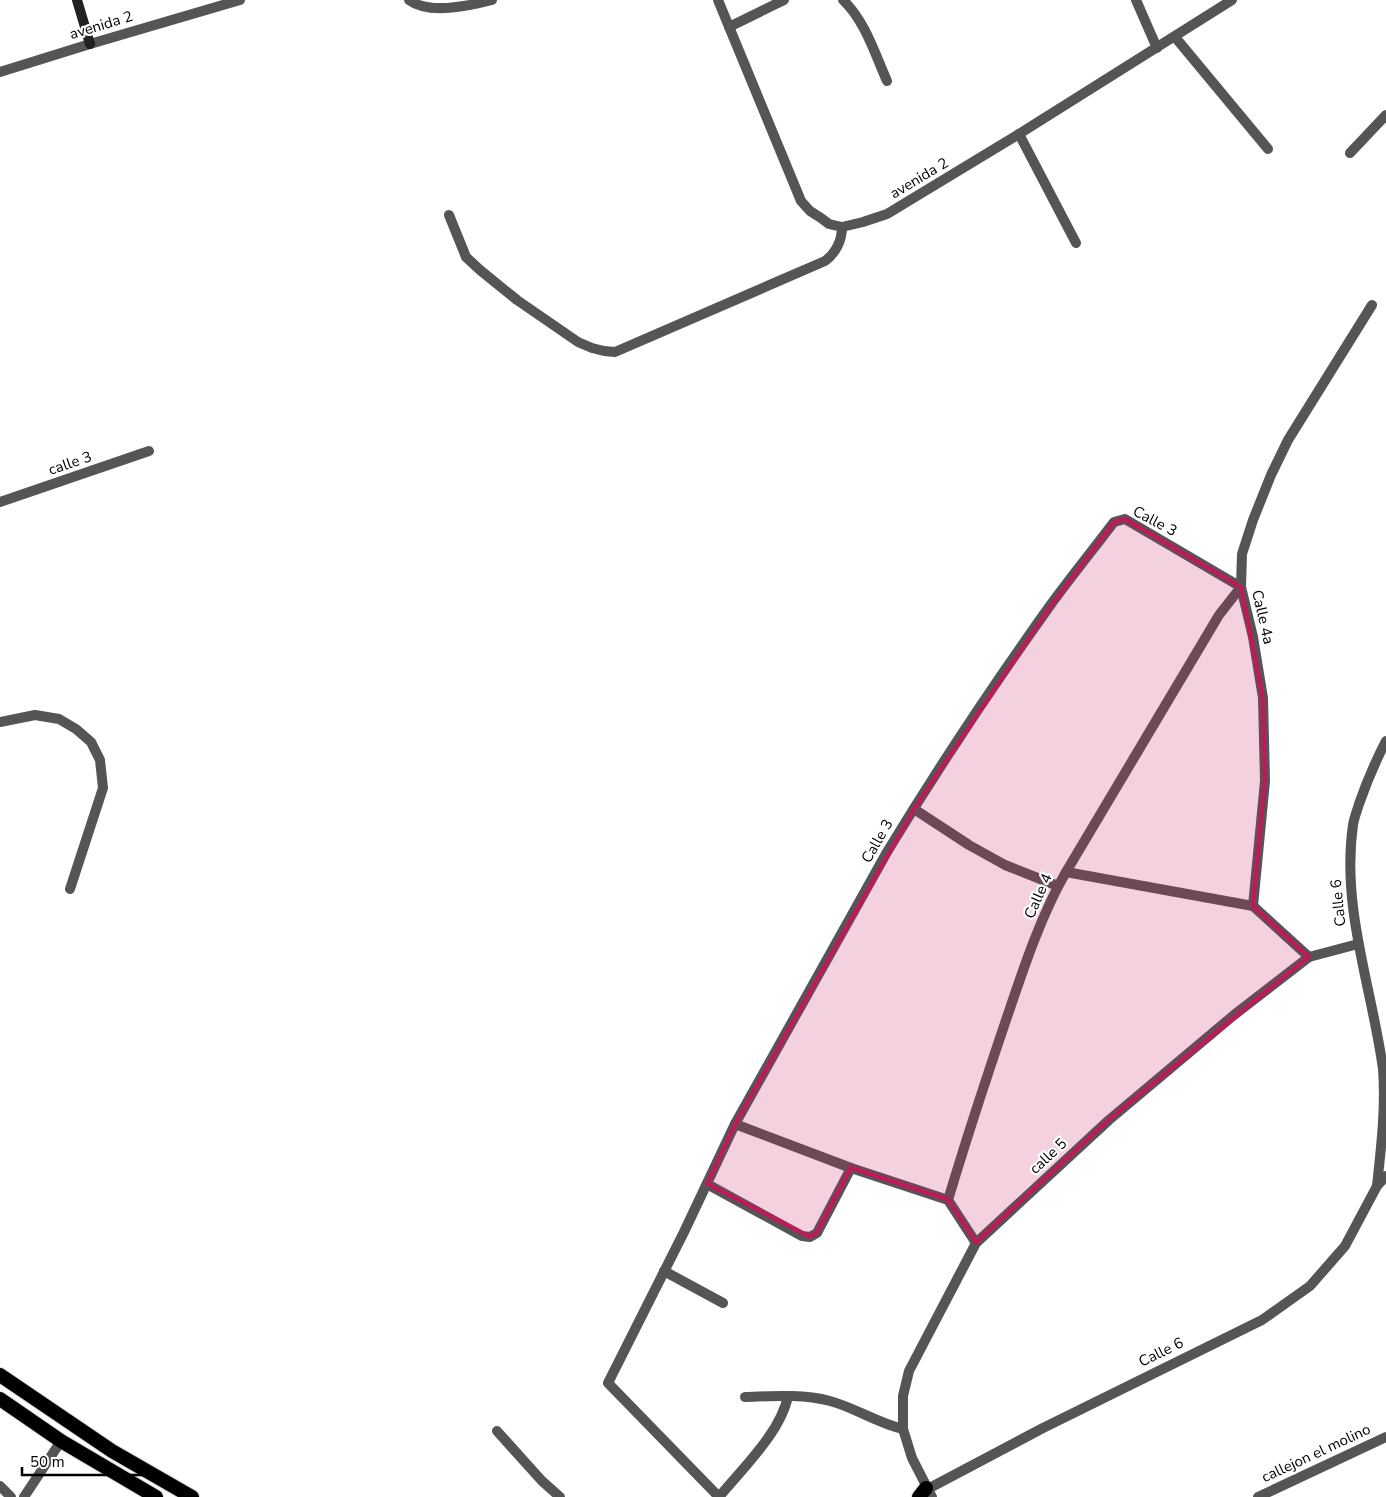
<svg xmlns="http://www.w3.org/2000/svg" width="1386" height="1497" font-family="'Nunito Sans',sans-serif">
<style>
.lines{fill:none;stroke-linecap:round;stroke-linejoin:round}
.trunk-casing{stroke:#dbdbdb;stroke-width:16}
.minor{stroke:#555;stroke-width:10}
.tertiary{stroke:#555;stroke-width:10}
.secondary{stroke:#222;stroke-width:10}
.trunk{stroke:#000;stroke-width:14}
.marked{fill:#c2185b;fill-opacity:0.2;stroke:#c2185b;stroke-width:4;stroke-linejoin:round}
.labels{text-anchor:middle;stroke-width:4.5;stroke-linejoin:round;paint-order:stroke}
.street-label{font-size:15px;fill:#000;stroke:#fff}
</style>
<rect width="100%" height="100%" fill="#fff"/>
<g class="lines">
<defs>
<g id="trunk">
<path d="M0,1375L112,1451L192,1497"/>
<path d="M0,1399L61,1441L156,1497"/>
<path d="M919,1497L926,1488"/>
</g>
</defs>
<!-- trunk casing -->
<use href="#trunk" class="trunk-casing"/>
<!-- minor -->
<g class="minor">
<path d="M409,0C429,15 469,6 492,0"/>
<path d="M843,0C865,21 875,54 887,81"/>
<path d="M1136,0L1157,48"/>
<path d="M729,27L784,0"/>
<path d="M1175,37L1268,149"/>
<path d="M0,72L90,44"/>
<path d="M1019,134L1076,243"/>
<path d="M1350,153L1386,115"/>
<path d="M449,215L466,257L480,270L517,300L578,342L592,348L604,351L615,352L825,261C836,253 842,240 842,227"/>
<path d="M0,502L149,451"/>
<path d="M0,722L35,715L59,719L76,729L91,742L100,760L103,788L70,889"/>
<path d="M914,809L969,845L1005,865L1058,886"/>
<path d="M1066,872L1253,906L1309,957"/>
<path d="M1253,906L1265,781L1263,698L1253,637L1241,587L1242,554L1253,520L1271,475L1288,440L1372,305"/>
<path d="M707,1184L802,1236L810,1237L817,1233L851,1168"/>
<path d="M948,1200L851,1168L735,1124L887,852C938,768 992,687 1049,607C1070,578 1092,551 1114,522L1125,519L1241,587L1219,615L1066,872C1040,917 1022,973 1005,1023C985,1082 966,1140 948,1200L976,1243"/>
<path d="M664,1271L723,1303"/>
<path d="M745,1397C773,1396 803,1394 830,1401C856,1408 877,1423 903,1429"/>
<path d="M497,1431L542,1481L560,1497"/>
<path d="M0,1486L11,1497"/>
<path d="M24,1497L61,1441"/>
<path d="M719,1497L608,1383L684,1232L735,1124"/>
<path d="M719,1497C742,1469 781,1432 788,1396"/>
<path d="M932,1497L912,1458L903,1429V1396L909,1371L976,1243L1109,1120L1234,1015L1309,957L1358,944"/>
<path d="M1258,1497L1386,1437"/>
</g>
<!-- tertiary -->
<g class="tertiary">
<path d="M718,0L801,201L810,211L821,218L829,224L842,227L863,222L887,214L1019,134L1232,0"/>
<path d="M90,44L240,0"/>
<path d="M1377,1186C1381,1148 1386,1108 1383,1069C1372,988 1341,908 1353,825C1354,818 1357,811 1359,804C1367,781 1375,762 1386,741"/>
<path d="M922,1492L1043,1428L1262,1320L1310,1286L1345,1246L1377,1186L1386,1176"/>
</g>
<!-- secondary -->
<path class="secondary" d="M77,0L90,44"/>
<!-- trunk -->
<use href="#trunk" class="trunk"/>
</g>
<!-- marked area -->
<path class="marked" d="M1125,519L1241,587L1263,698L1265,781L1253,906L1309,957L1109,1120L976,1243L948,1200L851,1168L817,1233L810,1237L707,1184L735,1124L914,809L1050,607L1114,522Z"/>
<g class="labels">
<!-- street labels -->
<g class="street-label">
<text transform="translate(101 25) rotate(-17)" y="5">avenida 2</text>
<text transform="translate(919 178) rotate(-31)" y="5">avenida 2</text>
<text transform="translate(70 463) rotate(-19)" y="5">calle 3</text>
<text transform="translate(1155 521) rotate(28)" y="5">Calle 3</text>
<text transform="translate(1263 617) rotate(77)" y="5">Calle 4a</text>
<text transform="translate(877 841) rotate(-60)" y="5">Calle 3</text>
<text transform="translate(1038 896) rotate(-66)" y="5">Calle 4</text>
<text transform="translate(1338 903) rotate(-96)" y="5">Calle 6</text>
<text transform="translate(1048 1156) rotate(-43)" y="5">calle 5</text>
<text transform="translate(1161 1352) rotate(-26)" y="5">Calle 6</text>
<text transform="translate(1316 1453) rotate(-25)" y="5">callejon el molino</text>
</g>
</g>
<!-- scale -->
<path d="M22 1467v8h121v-8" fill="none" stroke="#000000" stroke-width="2.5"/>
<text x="30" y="1467" font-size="15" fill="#000000" stroke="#ffffff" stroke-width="4" paint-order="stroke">50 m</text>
</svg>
